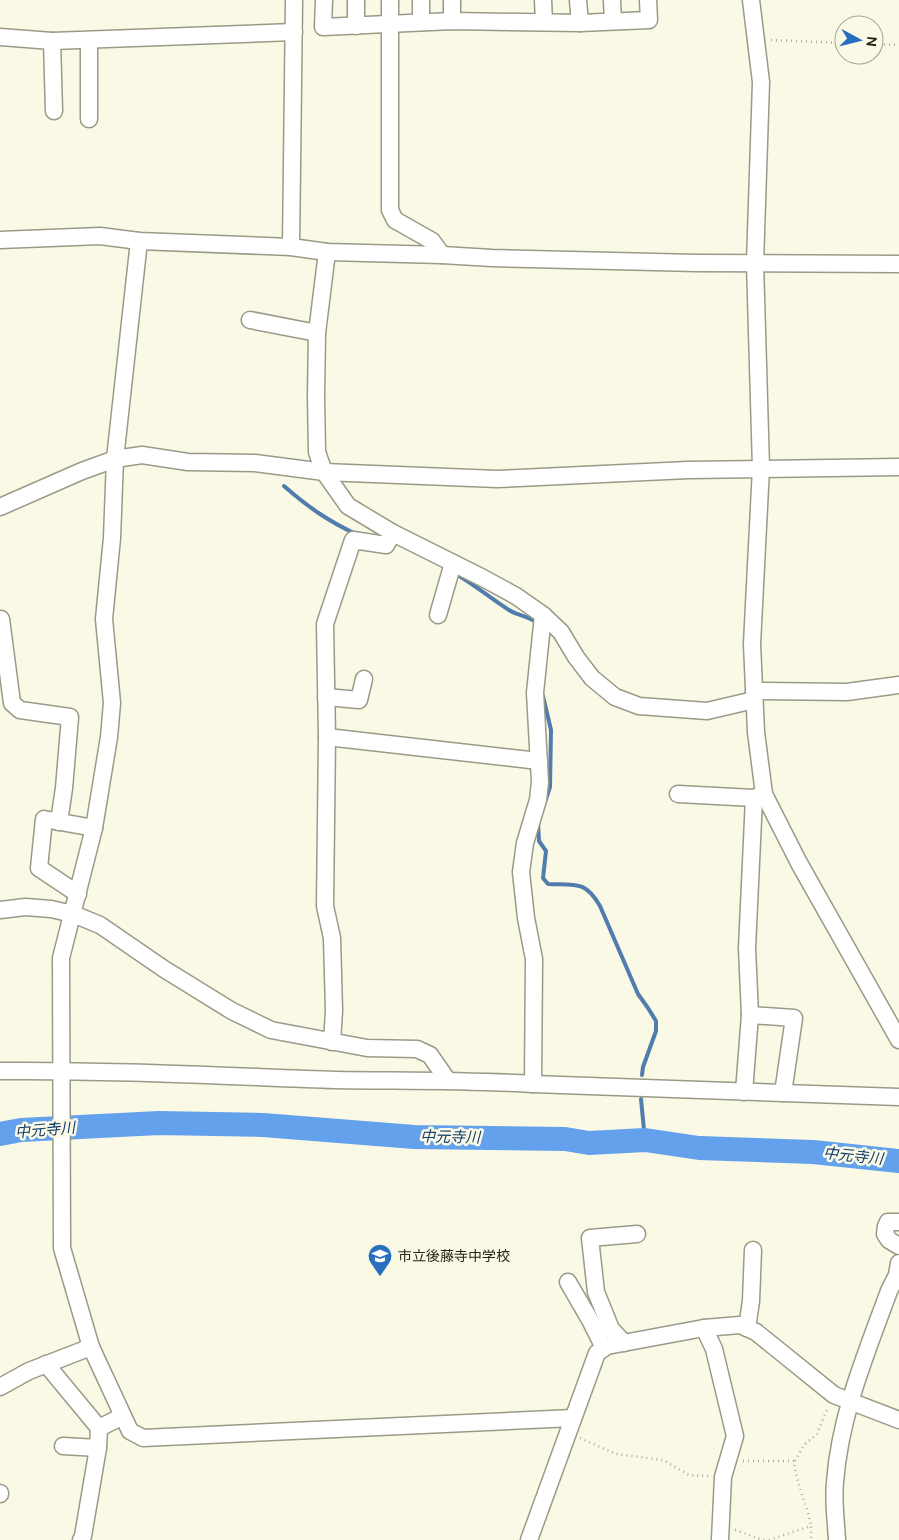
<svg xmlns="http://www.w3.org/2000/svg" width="899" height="1540" font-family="Ubuntu,'Noto Sans JP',sans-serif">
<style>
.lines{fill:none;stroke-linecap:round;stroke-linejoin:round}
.stream{stroke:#517cae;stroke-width:4}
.river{stroke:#64a1ec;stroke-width:24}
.minor-casing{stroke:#9a9a88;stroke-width:19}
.path{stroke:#acac9d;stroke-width:2.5;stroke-dasharray:1 4;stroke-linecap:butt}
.minor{stroke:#fff;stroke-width:16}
.labels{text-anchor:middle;stroke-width:5;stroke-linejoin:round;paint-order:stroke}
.poi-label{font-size:14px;fill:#24241d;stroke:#f9f9e5;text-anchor:start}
.water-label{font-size:15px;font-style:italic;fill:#113b6b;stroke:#f9f9e5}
</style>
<rect width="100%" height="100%" fill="#f9f9e5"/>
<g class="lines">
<!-- stream -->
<g class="stream">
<path d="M284,486C308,507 328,521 356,534"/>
<path d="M454,573C474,584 490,598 509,610C518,616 529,616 537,623"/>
<path d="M543,696L551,730L550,787L545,802"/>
<path d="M538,823L539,841L546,851L543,878L548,884C575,885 585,880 600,906L638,994L648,1008L656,1021V1031L643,1067L642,1075"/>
<path d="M641,1099L645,1140"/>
</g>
<!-- river -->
<path class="river" d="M0,1134L21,1130L159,1123L263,1125L414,1137L565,1139L589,1143L645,1140L699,1148L813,1152L899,1161"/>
<defs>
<g id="minor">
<path d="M324,0L323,27L452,21L580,23L649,20L648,0"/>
<path d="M390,0V210L395,220L432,241L442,255"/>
<path d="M421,0V22"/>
<path d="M543,0L544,22"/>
<path d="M578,0L580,23"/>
<path d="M612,0L613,21"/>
<path d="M751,0L761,82L755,263L761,468L752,644L756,732L764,794L799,863L899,1040"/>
<path d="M452,21V0"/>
<path d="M356,26V0"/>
<path d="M0,37L52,41L54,111"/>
<path d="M89,40V119"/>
<path d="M52,41L294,32"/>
<path d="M0,240L100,236L139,241L291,247L327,252L442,255L492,258L697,263L899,264"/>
<path d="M139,241L115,459L112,538L104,619L112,703L109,737L94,828L61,958L62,1248L91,1347L130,1431L143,1438L573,1418"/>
<path d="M291,247L294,0"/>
<path d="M327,252L317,333L316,396L317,452L324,472L348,506L393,533L483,578L516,596L543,615L561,632L576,657L592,678L615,697L639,706L707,711L754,700"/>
<path d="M250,320L317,333"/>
<path d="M0,507L82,471L115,459L142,455L188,462L255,463L324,472L497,479L688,470L899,467"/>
<path d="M393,533L386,545L353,540L325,624L327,737L539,761"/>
<path d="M438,615L453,563"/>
<path d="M1,619L12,703L20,710L70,717L64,788L59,822"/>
<path d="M754,691L847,692L899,685"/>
<path d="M326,697L359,700L364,679"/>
<path d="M327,737L325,906L332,938L334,1011L332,1042"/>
<path d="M678,794L754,798"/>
<path d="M78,894L39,868L44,819L94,828"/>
<path d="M0,910L25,907L51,909L73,914L100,925L164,969L232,1011L271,1030L367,1048L417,1049L430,1055L448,1081"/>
<path d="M750,1015L794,1018L783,1093"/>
<path d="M0,1071C112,1070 224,1076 336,1080C402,1081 467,1080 533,1084L899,1097"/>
<path d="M533,1084L534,959L526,918L521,872L525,843L538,800L540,782L535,693L543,615"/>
<path d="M744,1092L750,1015L747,948L754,798L764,794"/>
<path d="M899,1222H888L886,1226L885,1234L889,1240L899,1246"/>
<path d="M568,1282L590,1320L604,1348"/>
<path d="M704,1328L714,1349L735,1436L723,1477L720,1540"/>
<path d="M747,1328L751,1301L753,1250"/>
<path d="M624,1343L611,1329L596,1292L590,1238L637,1234"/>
<path d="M46,1364L99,1428"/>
<path d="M0,1387L29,1371L91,1347"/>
<path d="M63,1446L98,1448"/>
<path d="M0,1494V1493"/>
<path d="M81,1540L83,1536L98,1448L99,1428L123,1416"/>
<path d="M529,1540L597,1353L607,1346L704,1328L740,1325L756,1332L834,1395L899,1420"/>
<path d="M837,1540C836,1521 833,1501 835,1482C840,1415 866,1354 889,1291L897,1275L899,1263"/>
</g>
</defs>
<!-- minor casing -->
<use href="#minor" class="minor-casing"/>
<!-- path -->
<g class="path">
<path d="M771,40L844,43"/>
<path d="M874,44L899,45"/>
<path d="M580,1438L616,1454L663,1460L689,1475L709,1476"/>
<path d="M743,1461H794C796,1484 807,1504 811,1526"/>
<path d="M795,1461L804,1445L817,1434L828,1407"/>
<path d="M735,1530C746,1533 755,1539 766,1540"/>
<path d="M769,1540L811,1526V1540"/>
</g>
<!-- minor -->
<use href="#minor" class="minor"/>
</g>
<!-- icons -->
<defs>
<symbol id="school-pin" viewBox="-11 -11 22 30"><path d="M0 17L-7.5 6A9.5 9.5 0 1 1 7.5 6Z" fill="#286ebf" stroke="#f9f9e5"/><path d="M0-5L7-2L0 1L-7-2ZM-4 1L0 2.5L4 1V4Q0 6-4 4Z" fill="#fff"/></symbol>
</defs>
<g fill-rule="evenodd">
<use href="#school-pin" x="366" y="1242" width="28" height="38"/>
</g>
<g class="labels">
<!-- poi labels -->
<g class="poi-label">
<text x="398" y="1261">市立後藤寺中学校</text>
</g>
<!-- water labels -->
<g class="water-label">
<text transform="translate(45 1130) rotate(-5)" y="5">中元寺川</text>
<text transform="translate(450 1137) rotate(1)" y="5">中元寺川</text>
<text transform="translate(853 1156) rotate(6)" y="5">中元寺川</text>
</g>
</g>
<!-- north arrow -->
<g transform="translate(859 40) rotate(97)"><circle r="24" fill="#f9f9e5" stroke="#a4a495"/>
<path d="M0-4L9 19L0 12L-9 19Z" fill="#286ebf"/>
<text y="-8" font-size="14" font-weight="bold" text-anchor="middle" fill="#24241d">N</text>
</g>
</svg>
